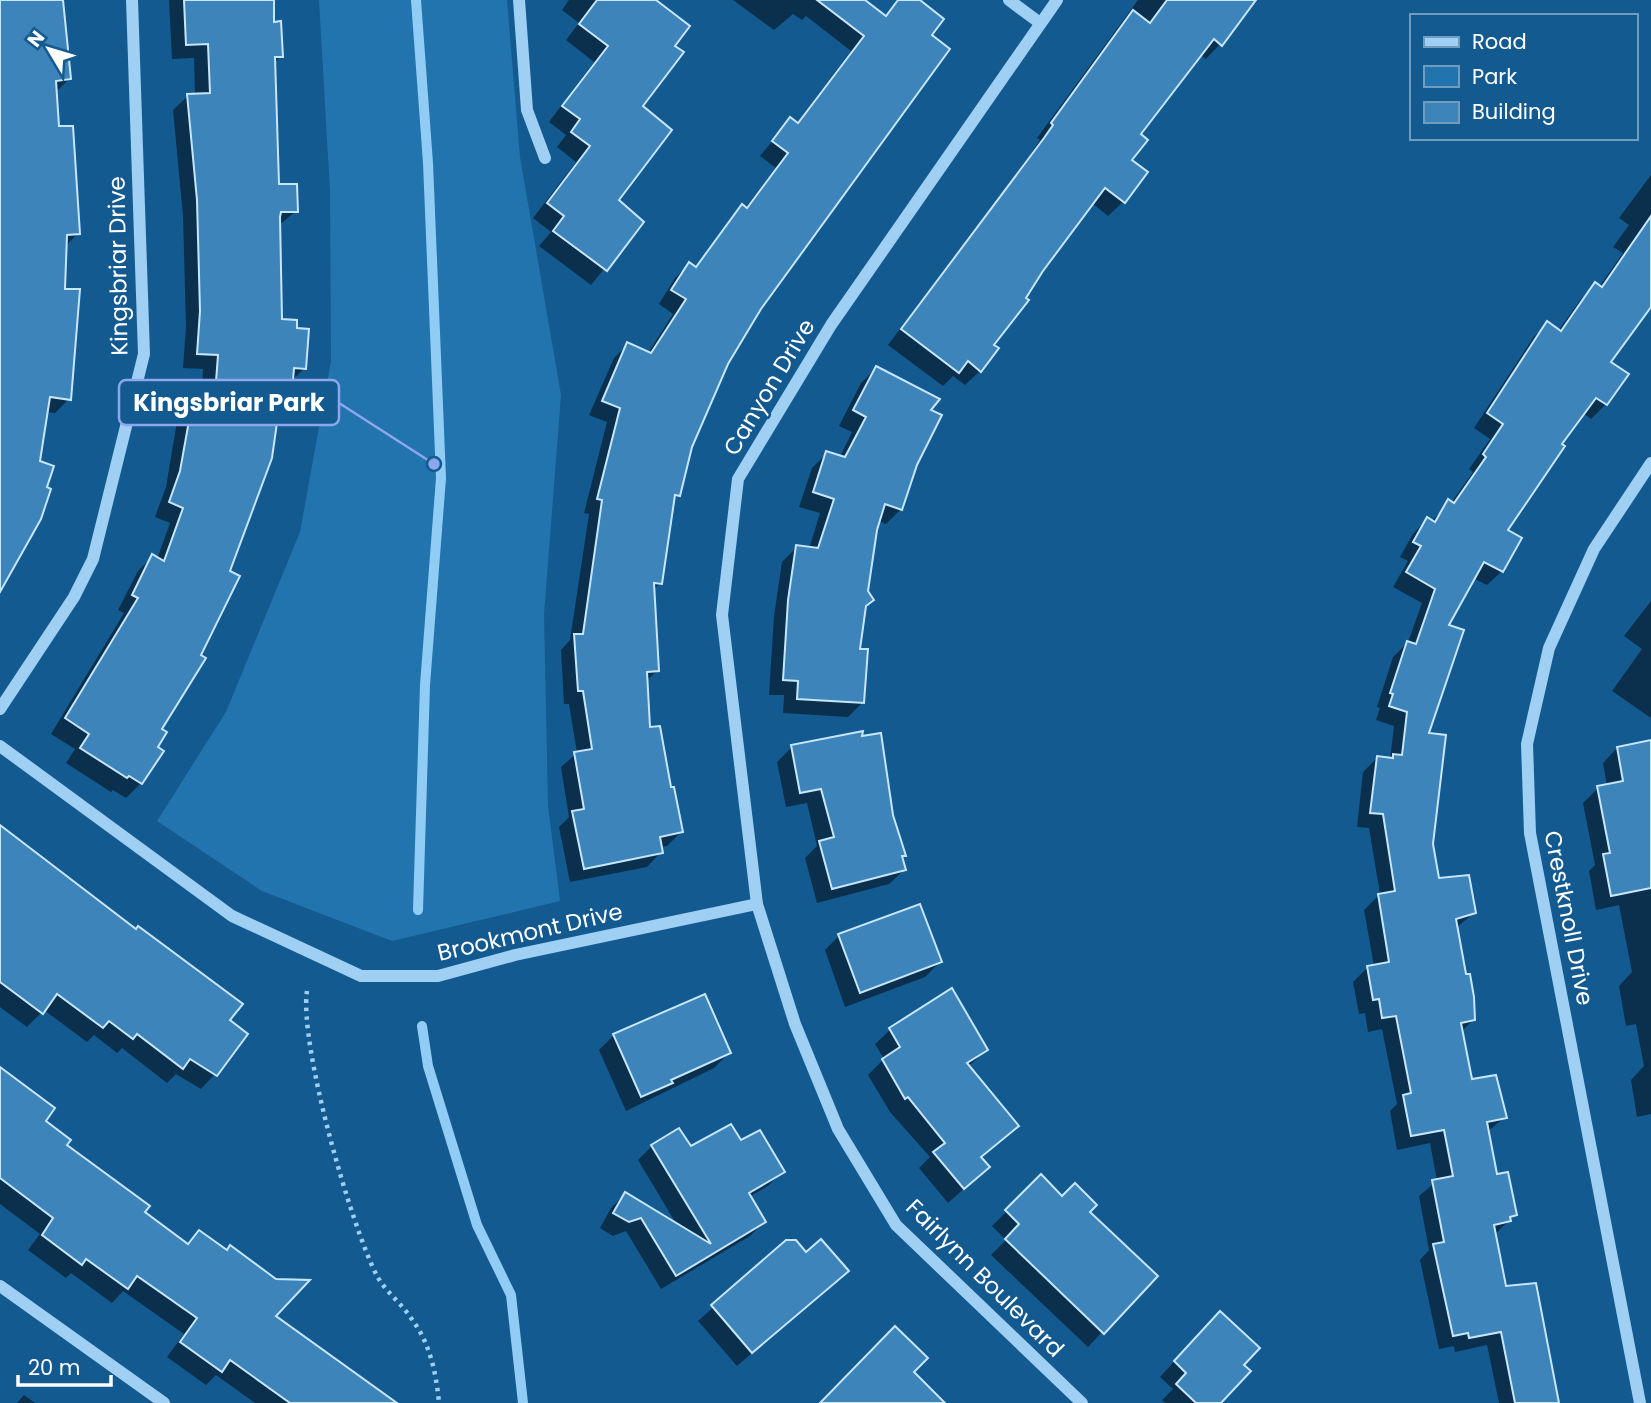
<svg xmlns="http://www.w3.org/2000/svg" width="1651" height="1403" font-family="Poppins,sans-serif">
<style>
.green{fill:#2274ae}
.shadow{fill:#0007}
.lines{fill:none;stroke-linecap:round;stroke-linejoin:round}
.stream{stroke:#91ccf5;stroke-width:10}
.building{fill:#3c84b9;stroke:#c7e6fc;stroke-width:2}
.path{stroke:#9fcff2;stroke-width:4.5;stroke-dasharray:3.5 5;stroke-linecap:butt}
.minor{stroke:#9fcff2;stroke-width:12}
.labels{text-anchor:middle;stroke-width:5;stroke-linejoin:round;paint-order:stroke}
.street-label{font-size:23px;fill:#fff;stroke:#135a91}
.leader{fill:none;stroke:#8ea6ec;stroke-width:2.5}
.callout-dot{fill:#8ea6ec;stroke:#135a91;stroke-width:2.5}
.callout{fill:#135a91;stroke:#8ea6ec;stroke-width:2.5}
.callout-label{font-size:24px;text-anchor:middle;font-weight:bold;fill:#fff}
</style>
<rect width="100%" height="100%" fill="#135a91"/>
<!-- green -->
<path class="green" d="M319,0H507L520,157L561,395L544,614L548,806L560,901L392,941L262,891L157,821L226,712L300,532L331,361L330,191Z"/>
<!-- shadow -->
<g class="shadow">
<path d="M0,0H61L69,79L55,93L57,128L78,233L65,247L63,290L78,291L69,399L55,413L46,412L0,589Z"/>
<path d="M169,0H272L273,23L281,56L273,64L277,186L296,211L278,226L281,321L305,368L280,391L141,783L126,798L113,790L111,792L66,763L75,749L51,734L124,613L118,610L138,571L152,557L157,559L170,523L155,517L166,487L177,421L192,406L201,408L203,369L183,368L186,327L183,216L173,110L188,96L195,95L194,58L172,59Z"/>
<path d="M569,0H653L673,46L640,107L617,200L642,222L591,285L539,246L551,232L533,218L576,162L557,147L566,135L549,122L594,62L566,40L579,23L562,10Z"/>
<path d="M733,0H862L884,17L898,0H917L930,35L726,363L690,447L678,495L673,501L660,583L652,591L657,671L645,682L649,729L681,832L667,846L660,847L661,852L647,867L570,882L559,827L569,817L561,767L577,753L569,704H564L561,650L570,640L589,514L584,513L607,422L589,415L614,358L628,344L648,353L673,314L659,304L675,278L689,264L694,268L729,221L742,207L745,208L776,168L760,156L790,120L796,124L851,51L806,16L802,20L793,14L774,30Z"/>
<path d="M1138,0H1254L1220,44L1206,59L1200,55L1139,135L1130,160L1123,202L1108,216L1092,203L1042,270L992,345L980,371L965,385L953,376L943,386L888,345L1030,155L1040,140L1037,138Z"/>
<path d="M1651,175V304L1609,363L1626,374L1606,404L1591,419L1583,413L1560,444L1505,531L1502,571L1487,585L1473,578L1446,626L1426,734L1432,844L1438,880L1474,913L1456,928L1474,1019L1461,1032L1471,1081L1500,1090L1505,1117L1487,1132L1495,1176L1515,1215L1494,1235L1504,1288L1557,1403H1499L1487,1345L1455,1352L1454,1346L1439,1349L1420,1260L1429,1250L1419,1196L1437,1181L1430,1143L1397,1150L1390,1111L1397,1104L1382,1029L1368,1032L1365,1013L1359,1014L1353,982L1368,967L1374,966L1364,910L1380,894L1369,828L1357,827L1363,772L1377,758L1390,760L1394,726L1376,720L1380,708L1377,707L1393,657L1408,642L1422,603L1393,587L1408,561L1400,557L1413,534L1427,519L1431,522L1449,502L1451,503L1473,472L1469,469L1490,439L1474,428L1533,338L1547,323L1558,331L1581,299L1595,284L1599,287L1623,253L1613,247L1629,225L1619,218Z"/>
<path d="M876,368L928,410L901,509L886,524L878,521L858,651L863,702L848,717L783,713L784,695H769L774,616L782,562L797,547L809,549L820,513L799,507L812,468L827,453L840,457L852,432L839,426L861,383Z"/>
<path d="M1651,601V718L1612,691L1642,649L1624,636Z"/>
<path d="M861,738L892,815L904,855L901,858L904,870L889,884L817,903L805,858L817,846L807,803L786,807L777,762L792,747Z"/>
<path d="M1651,741V1114L1637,1117L1631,1080L1644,1066L1636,1024L1626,1026L1619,986L1632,972L1619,905L1596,910L1589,871L1595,865L1583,803L1598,788L1607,786L1603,763L1617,748Z"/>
<path d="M0,828L228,1020L215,1074L201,1089L176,1074L167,1083L122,1048L117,1053L94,1035L87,1042L44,1010L27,1027L0,1007Z"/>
<path d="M839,936L940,962L925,977L845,1007L825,950Z"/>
<path d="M890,1030L986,1050L968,1067L1016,1125L980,1158L988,1167L948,1203L919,1168L930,1157L890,1112L868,1075L884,1059L875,1044Z"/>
<path d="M614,1035L729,1053L714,1068L626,1111L599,1050Z"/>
<path d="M0,1075L64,1146L142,1212L186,1245L199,1232L273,1316L371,1403H255L216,1375L206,1385L167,1357L184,1334L123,1291L112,1303L71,1273L66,1278L28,1250L40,1234L0,1204Z"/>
<path d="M652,1146L690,1149L783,1171L768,1186L749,1197L764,1222L750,1236L661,1289L626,1231L613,1236L600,1228L611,1208L625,1194L677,1225L638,1160Z"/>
<path d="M1041,1177L1062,1198L1088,1212L1102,1332L1088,1347L991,1255L1006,1240L992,1226Z"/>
<path d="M791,1238L806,1255L847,1271L737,1366L698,1321Z"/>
<path d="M1205,1328L1242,1365L1219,1403H1165L1162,1400L1173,1389L1160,1377Z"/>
<path d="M24,1395L35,1403H17Z"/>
</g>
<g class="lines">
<!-- stream -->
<g class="stream">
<path d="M416,0L428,163L441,478L425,685L418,910"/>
<path d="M422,1026L428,1066L477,1225L511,1295L523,1403"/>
</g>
</g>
<!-- building -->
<g class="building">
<path d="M0,0H63L71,79L56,81L59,126H73L80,234L67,235L65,289H80L71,400L50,397L40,461L54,466L47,487L51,489L41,519L0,592Z"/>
<path d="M184,0H274V22L281,21L283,57H275L279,184H297L298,212H281L280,217L282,319L297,320V328L309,329L306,369L294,368L293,381L283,380L272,458L230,571L240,576L201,655L206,658L162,729L167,732L158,747L164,751L142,784L129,776L127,778L80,748L89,734L65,718L138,598L132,595L152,554L164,561L183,508L169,502L180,471L192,404L214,408L218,355L197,354L200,311L197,200L187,94L210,93L208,44L186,45Z"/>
<path d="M597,0H656L690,26L675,46L684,52L643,106L672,130L619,200L644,222L607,271L553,231L564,216L547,203L590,146L571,132L580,119L562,106L608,46L579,24Z"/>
<path d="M817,0H865L886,16L898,0H920L944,19L932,35L950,49L761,309L728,364L692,447L680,496L675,495L662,584L654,583L659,671L647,672L650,727L660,726L671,787H674L683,832L660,837L663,853L584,869L572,811L584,809L574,752L592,749L583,691H578L574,634H583L602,500L597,499L620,408L602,401L627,342L651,353L686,299L671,290L689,262L696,267L742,204L747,208L788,153L772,141L790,117L798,123L864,36Z"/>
<path d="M1167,0H1256L1222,46L1214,39L1141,134L1148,140L1132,160L1148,172L1125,203L1105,188L1043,271L1026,298L1029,300L994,345L999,348L981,372L968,361L959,373L901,329L1044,138L1053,125L1051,123L1133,10L1150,23Z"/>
<path d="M1651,216V307L1611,362L1629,374L1607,405L1596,398L1562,444L1565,446L1508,530L1522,538L1503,572L1484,562L1449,625L1464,630L1429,733L1446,735L1433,844L1439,878L1469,875L1476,913L1456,919L1466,974H1470L1474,997L1475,1020L1461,1023L1472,1079L1496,1075L1507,1118L1487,1122L1497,1174L1508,1172L1517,1215L1510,1217L1511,1221L1494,1225L1506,1286L1536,1283L1559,1403H1515L1501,1332L1469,1338L1468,1333L1453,1336L1433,1244L1444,1242L1432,1180L1453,1176L1444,1130L1411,1136L1403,1095L1411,1093L1396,1016L1382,1018L1379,999L1373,1000L1367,966L1389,962L1378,894L1395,891L1383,814L1370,813L1377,756L1393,758V754L1402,755L1407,712L1389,706L1393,694L1390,693L1407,641L1416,644L1435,589L1406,572L1421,546L1413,542L1427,517L1435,522L1448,499L1454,503L1486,457L1483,454L1503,424L1487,413L1547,321L1561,331L1595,282L1602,287Z"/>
<path d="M876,366L940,399L931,410L942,415L917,465L902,510L885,504L877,530L868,591L874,600L866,606L860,649H868L864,703L797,699L798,681L783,680L788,600L796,545L818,548L834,499L813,492L826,451L845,457L866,417L853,410Z"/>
<path d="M863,731L862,736L881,733L893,815L906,856H902L906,870L832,889L819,841L834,837L821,789L800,793L791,745Z"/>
<path d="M1651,740V888L1611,896L1603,854L1610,853L1597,786L1623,781L1617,747Z"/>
<path d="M0,825L136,929L138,926L243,1004L230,1020L248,1034L217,1076L190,1059L183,1069L137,1034L133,1039L109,1021L103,1028L57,994L43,1014L0,982Z"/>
<path d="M920,904L942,962L860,993L838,934Z"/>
<path d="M952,988L988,1050L967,1063L1019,1126L981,1157L990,1167L964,1189L933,1152L945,1143L908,1097L905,1099L882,1059L900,1047L889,1028Z"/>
<path d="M705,994L731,1053L671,1080L673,1083L641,1097L613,1034Z"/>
<path d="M0,1067L55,1108L46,1121L71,1140L67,1145L150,1206L145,1212L188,1244L199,1230L227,1250L230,1245L276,1279L310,1280L276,1316L397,1403H290L230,1360L222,1372L180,1342L197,1318L137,1276L128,1289L86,1259L82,1265L42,1235L53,1218L0,1178Z"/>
<path d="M731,1124L741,1140L760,1130L785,1172L749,1193L766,1222L676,1276L641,1218L629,1222L613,1213L625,1192L711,1244L651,1145L679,1128L691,1146Z"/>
<path d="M1041,1174L1062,1196L1075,1183L1097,1205L1090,1212L1158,1276L1104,1334L1005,1239L1019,1224L1005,1210Z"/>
<path d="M821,1239L849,1271L752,1353L711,1305L786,1240H796L806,1252Z"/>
<path d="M1220,1311L1260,1348L1244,1365L1251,1371L1221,1403H1196L1176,1384L1186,1373L1174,1361Z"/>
<path d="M895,1326L928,1358L914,1372L945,1403H820Z"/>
</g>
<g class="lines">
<!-- path -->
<path class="path" d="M307,991C299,1044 351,1226 377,1276C386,1292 401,1303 411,1318C430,1343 436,1372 439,1403"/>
<!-- minor -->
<g class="minor">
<path d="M519,0L527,110L545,158"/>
<path d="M1009,0L1040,23"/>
<path d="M1057,0L831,325L738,479L722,615L757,904L795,1024L838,1129L896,1225L1082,1403"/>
<path d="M0,709L74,597L93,559L144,354L132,0"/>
<path d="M0,746L232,916L361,976H438L515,955L757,904"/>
<path d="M0,1286L164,1403"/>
<path d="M1640,1403L1530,833L1527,744L1549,648L1594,549L1651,463"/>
</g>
</g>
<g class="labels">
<!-- street labels -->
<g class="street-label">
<text transform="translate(118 266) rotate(-91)" y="8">Kingsbriar Drive</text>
<text transform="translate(769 387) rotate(-59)" y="8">Canyon Drive</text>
<text transform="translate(1569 918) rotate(79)" y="8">Crestknoll Drive</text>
<text transform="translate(530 932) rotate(-13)" y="8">Brookmont Drive</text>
<text transform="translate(985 1278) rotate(45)" y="8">Fairlynn Boulevard</text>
</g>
</g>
<!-- callouts -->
<path class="leader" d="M434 464L339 403"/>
<circle class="callout-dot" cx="434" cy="464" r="7"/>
<rect class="callout" x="119" y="380" width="220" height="45" rx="7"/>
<g class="callout-label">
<text x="229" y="411">Kingsbriar Park</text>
</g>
<!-- legend -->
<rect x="1410" y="14" width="228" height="126" fill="#135a91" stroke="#719cbd" stroke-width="2"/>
<rect x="1424" y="37" width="35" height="10" fill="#9fcff2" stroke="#719cbd" stroke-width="2"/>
<text x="1472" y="49" font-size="21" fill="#ffffff">Road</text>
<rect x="1424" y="66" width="35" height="21" fill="#2274ae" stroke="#719cbd" stroke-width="2"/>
<text x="1472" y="84" font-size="21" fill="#ffffff">Park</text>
<rect x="1424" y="102" width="35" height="21" fill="#3c84b9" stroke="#719cbd" stroke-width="2"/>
<text x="1472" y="119" font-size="21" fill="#ffffff">Building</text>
<!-- north arrow -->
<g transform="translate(49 49) rotate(308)" stroke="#135a91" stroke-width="5" paint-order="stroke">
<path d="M0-5L12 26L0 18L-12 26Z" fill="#ffffff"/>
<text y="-10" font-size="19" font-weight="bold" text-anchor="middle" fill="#ffffff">N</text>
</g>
<!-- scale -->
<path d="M18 1375v10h93v-10" fill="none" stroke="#ffffff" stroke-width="3.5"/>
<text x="28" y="1375" font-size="21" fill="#ffffff" stroke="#135a91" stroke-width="5" paint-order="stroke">20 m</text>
</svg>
